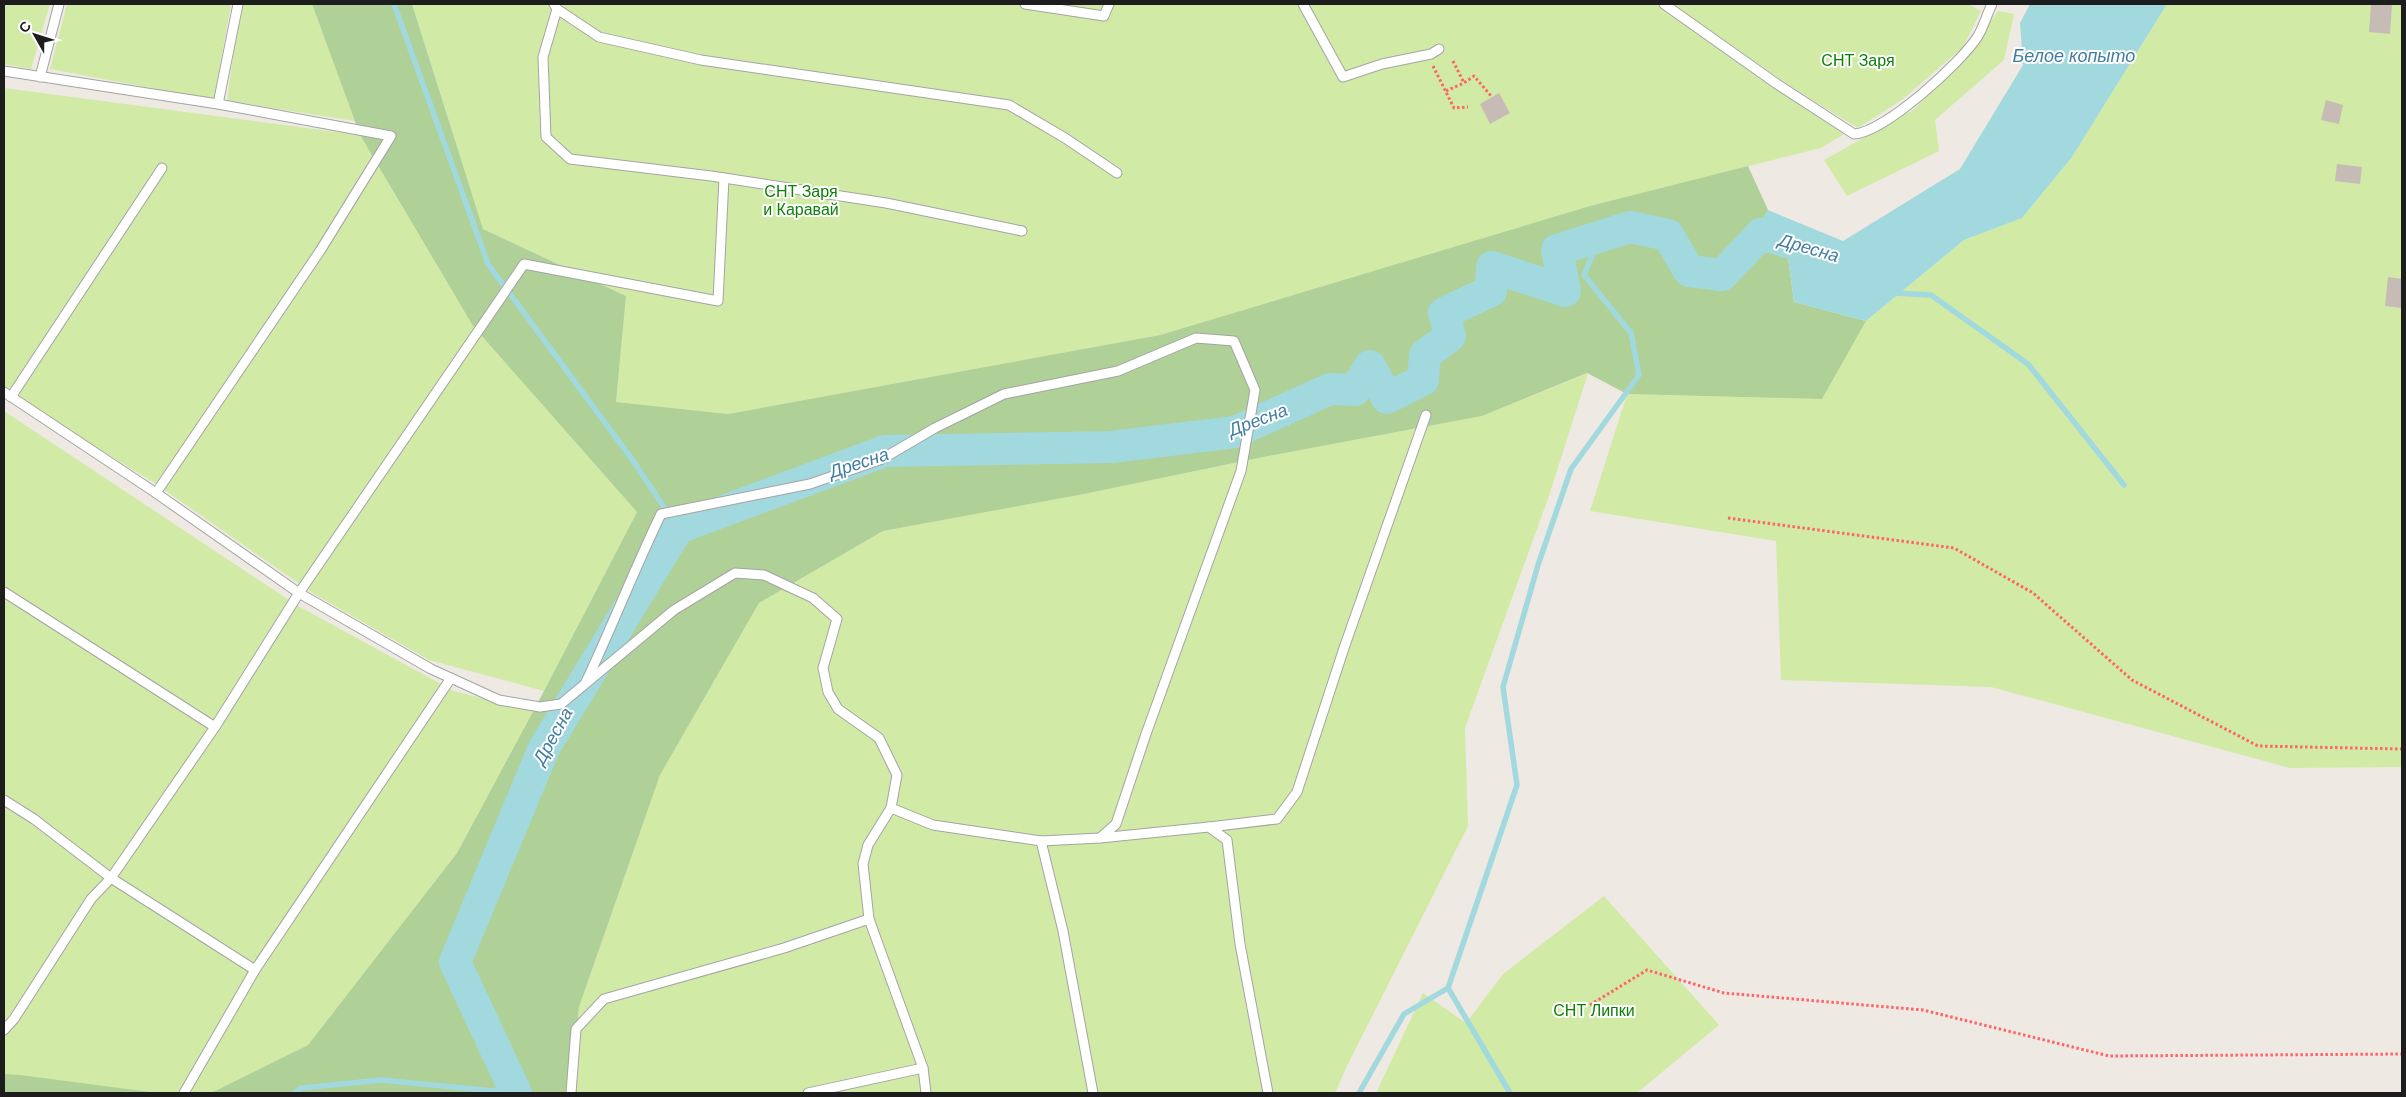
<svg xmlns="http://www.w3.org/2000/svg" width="2406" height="1097" font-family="Arial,sans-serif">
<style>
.grass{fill:#d1eba6}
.forest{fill:#afd096}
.water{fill:#a1d9de}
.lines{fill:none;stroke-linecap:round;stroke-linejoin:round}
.stream{stroke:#a1d9de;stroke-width:5.5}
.river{stroke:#a1d9de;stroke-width:32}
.building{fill:#c7bbb6}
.lane-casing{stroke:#a4a4a4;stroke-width:11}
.path{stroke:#ff6469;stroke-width:3;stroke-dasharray:2.5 2.5;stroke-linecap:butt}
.lane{stroke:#fff;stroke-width:9}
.labels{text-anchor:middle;stroke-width:4;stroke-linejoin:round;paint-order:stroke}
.park-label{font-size:16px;fill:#0d7f07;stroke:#fff}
.water-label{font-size:18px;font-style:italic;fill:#417da0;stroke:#fff}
</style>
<rect width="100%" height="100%" fill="#efe9e3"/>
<!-- grass -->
<g class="grass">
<path d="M4,4H50L31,69L4,64Z"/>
<path d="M67,4H231L214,100L50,69Z"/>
<path d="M243,4H312L355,121L227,101L238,18Z"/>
<path d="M412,4H1656L1762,80L1844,134L1821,148L1590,206L1160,335L728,414L616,402L626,296L483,229Z"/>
<path d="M1669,4H1968L1981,11L1963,47L1903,99L1858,128L1799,92Z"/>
<path d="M2167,4H2402V767L2290,768L1991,687L1781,680L1776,541L1590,511L1627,394L1822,399L1866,321L1964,240L2022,218L2072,157Z"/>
<path d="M1998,11L2014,14L2004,60L1935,120L1939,151L1847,196L1824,160L1913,110L1958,66Z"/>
<path d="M4,88L360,135L473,326L637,512L544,691L429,660L314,594L153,482L26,404L4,386Z"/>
<path d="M1588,373L1550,493L1465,728L1468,826L1347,1066L1335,1093H570L579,1007L660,775L759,603L883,531L1079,495L1263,457L1482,416Z"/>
<path d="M4,411L298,606L454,691L533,711L457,853L308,1045L211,1093H158L4,1074Z"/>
<path d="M1604,896L1719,1025L1637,1093H1376L1423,993L1466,1023L1503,974Z"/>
</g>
<!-- forest -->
<g class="forest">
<path d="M312,4H412L483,229L626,296L616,402L728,414L1160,335L1590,206L1748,166L1768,210L1749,242L1788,257L1794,302L1866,321L1822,399L1627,394L1587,373L1482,416L1263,457L1079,495L883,531L759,603L660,775L579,1007L570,1093H211L308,1045L457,853L544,691L637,512L473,326L360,135Z"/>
<path d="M4,1074L20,1075L158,1093H4Z"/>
</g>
<!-- water -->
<path class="water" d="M2030,4H2167L2072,157L2022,218L1964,240L1866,321L1794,302L1788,257L1748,242L1768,210L1843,241L1960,169L2023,65L2020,23Z"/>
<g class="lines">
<!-- stream -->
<g class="stream">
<path d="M394,4L488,264L634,462L678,528"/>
<path d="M1894,293L1931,295L2028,364L2124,485"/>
<path d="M295,1093L301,1088L381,1080L516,1093"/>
<path d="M1359,1093L1404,1014L1448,988"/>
<path d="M1510,1093L1448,988L1517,785L1503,687L1538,565L1571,469L1639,375L1631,333L1584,275L1600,237"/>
</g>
<!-- river -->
<path class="river" d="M516,1093L455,962L544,748L678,528L885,451L1111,447L1235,432L1330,389L1355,390L1370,366L1387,398L1423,380L1425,355L1450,336L1444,313L1491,291L1492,267L1565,291L1557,250L1630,227L1668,235L1689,271L1722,275L1761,234L1791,243"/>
</g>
<!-- building -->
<g class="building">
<path d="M2371,4H2392L2390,34L2369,32Z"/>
<path d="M1499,93L1510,113L1490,124L1480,104Z"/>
<path d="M2326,100L2343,105L2339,124L2321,120Z"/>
<path d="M2337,164L2362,167L2360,184L2335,181Z"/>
<path d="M2388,277L2402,279V308L2385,306Z"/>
</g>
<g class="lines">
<defs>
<g id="lane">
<path d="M554,4L557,9L599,37L701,60L1009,105L1065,138L1117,173"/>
<path d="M1025,4L1104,16L1109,4"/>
<path d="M1303,4L1343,77L1382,64L1431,54L1439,49"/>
<path d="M1664,4L1777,84L1854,134C1884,133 1962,62 1978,36C1984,26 1987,14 1992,4"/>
<path d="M557,9L543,57L546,137L570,159L711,176L886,203L1022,231"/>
<path d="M4,71L218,104L391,136L320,251L156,493"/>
<path d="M40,77L59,4"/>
<path d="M218,104L238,4"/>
<path d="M4,392L156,493L299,593L431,669L499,700L540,707L561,704L674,610L735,573L764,575L813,598L837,619L823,668L828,692L838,709L879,738L897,775L891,808L868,845L863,864L869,919L923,1068L926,1093"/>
<path d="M11,397L162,168"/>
<path d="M4,592L215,727L299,593L524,264L718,301L724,178"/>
<path d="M586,682C612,627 634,570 661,514L810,484L882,459L935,428L1004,394L1118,371L1196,338L1234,341L1255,390L1241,471L1146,734L1116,824L1100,838"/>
<path d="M215,727L111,878L255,970L451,678"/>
<path d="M4,800L34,819L111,878L91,899L14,1019L4,1030"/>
<path d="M891,808L933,825L1041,841L1100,838L1209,827L1227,840L1240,944L1268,1093"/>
<path d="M1209,827L1277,819L1297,792L1344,648L1426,415"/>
<path d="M1041,841L1063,931L1093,1093"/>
<path d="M184,1093L255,970"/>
<path d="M571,1093L576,1029L604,999L784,948L869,919"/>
<path d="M808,1093L923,1068"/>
</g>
</defs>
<!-- lane casing -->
<use href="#lane" class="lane-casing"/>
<!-- path -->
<g class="path">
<path d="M1453,61L1464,83L1474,76L1492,97"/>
<path d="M1433,66L1454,108L1468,107"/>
<path d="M1446,91L1464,83"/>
<path d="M1728,518L1954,548L2033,593L2132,680L2258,746L2402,749"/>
<path d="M1590,1005L1647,970L1724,993L1923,1010L2109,1056L2402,1054"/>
</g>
<!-- lane -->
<use href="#lane" class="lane"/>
</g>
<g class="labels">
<!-- park labels -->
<g class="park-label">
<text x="1858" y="66">СНТ Заря</text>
<text x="801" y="197">СНТ Заря<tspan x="801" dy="18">и Каравай</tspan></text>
<text x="1594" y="1016">СНТ Липки</text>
</g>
<!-- water labels -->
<g class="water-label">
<text x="2074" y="62">Белое копыто</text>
<text transform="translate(1809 248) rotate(16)" y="6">Дресна</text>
<text transform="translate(1258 420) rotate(-21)" y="6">Дресна</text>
<text transform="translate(859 463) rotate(-18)" y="6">Дресна</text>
<text transform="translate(553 736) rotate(-61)" y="6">Дресна</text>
</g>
</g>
<!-- border -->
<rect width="2406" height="1097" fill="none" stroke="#1d1d1d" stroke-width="10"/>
<!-- north arrow -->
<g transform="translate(35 35) rotate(309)" stroke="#ffffff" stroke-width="4" paint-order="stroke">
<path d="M0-4L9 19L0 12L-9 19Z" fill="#1d1d1d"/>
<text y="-8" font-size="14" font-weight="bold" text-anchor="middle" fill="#1d1d1d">С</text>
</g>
</svg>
